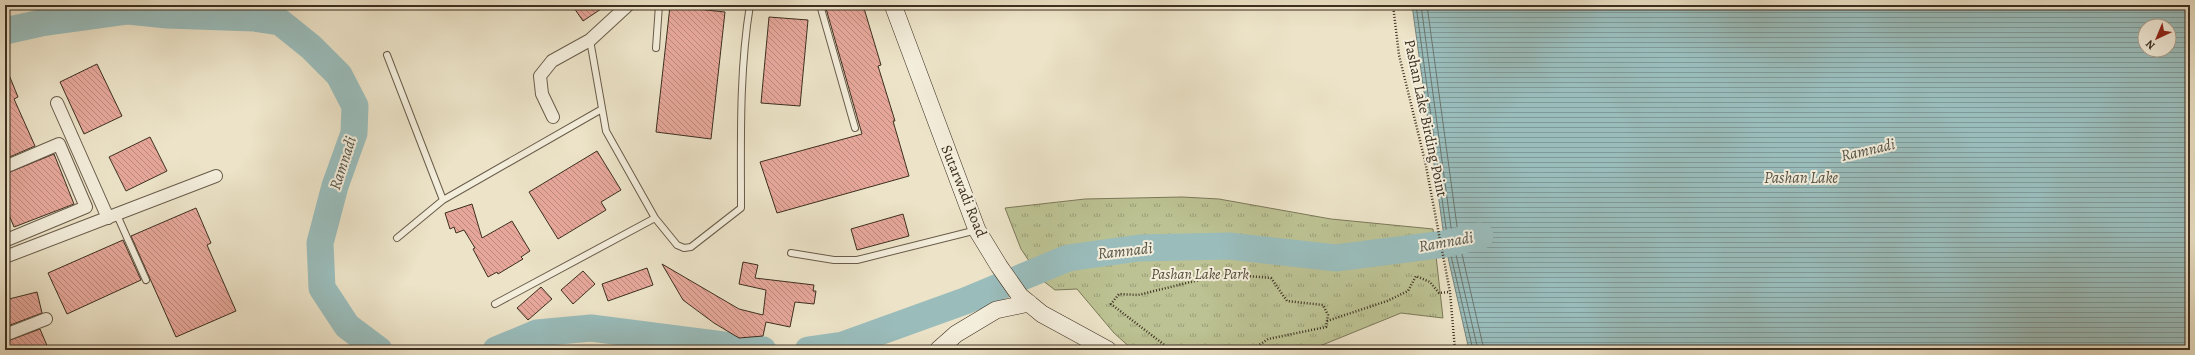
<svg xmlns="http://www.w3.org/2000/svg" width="2195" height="355" font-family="Alegreya,serif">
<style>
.park{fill:url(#park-tufts);stroke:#7c785a}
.water{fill:url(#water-rules);stroke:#75847e;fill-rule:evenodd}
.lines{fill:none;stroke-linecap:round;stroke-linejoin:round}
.shore{stroke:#6c766e;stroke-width:1}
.river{stroke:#9abdbc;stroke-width:27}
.building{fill:url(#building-back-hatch);stroke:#3d2f20}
.lane-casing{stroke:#695c4a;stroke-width:8}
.street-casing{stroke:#695c4a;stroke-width:14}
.secondary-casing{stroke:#3d2f20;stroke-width:18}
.path{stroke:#3d2f20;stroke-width:2.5;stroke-dasharray:1 2;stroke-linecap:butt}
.lane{stroke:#f3eddb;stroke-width:6}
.street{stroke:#f3eddb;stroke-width:12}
.secondary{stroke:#f3eddb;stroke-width:17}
.labels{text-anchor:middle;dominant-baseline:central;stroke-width:4;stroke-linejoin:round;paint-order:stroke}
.street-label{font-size:15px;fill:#3d2f20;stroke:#f3eddb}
.park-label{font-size:15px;font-style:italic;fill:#564c37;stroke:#f3eddb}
.water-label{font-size:16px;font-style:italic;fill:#545247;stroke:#f3eddb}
</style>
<defs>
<pattern id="park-tufts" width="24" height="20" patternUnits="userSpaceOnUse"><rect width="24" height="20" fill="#bcc293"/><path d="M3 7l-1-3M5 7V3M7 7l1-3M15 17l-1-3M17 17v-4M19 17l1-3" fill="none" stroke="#9a9e78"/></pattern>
<pattern id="water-rules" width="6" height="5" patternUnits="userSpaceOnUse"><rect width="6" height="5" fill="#9abdbc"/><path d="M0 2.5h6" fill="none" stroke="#7f9a98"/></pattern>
<pattern id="building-back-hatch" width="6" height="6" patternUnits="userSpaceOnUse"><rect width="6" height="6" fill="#e6a79a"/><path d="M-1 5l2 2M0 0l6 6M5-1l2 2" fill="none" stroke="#bc887d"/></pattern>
</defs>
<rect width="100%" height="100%" fill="#ece3c8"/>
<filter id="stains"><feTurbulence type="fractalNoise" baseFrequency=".005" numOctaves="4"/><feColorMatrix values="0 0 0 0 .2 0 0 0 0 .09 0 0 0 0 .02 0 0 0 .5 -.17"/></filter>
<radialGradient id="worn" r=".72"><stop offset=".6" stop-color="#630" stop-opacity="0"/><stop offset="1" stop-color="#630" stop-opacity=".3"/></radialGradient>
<path class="park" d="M1182,197L1219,199L1331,219L1433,229L1443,318L1401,313L1310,350H1133L1114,333L1077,289L1055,290L1042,280L1021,249L1005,208L1085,199Z"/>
<path class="water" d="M1412,5H2190V350H1469L1445,244ZM2145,26H2169V50H2145Z"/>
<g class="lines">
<path class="shore" d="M1416,5L1448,243L1473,350
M1421,5L1453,242L1478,350
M1427,5L1459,241L1484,350"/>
<path class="river" d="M167,15L254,18L280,22L311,47L339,75L355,106L354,133L335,186L320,243L322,288L347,326L379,350
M5,31L41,23L128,11L167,15L184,10
M496,350L537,333L591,328L763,350
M808,350L843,345L965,301L1068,258L1139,248L1229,246L1336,258L1445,244L1480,236"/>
</g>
<path class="building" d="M572,5H607L583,21Z
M825,5H863L881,65L878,66L895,121H893L909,176L777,213L760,162L862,134Z
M670,6L725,12L711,139L656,132Z
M769,17L808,20L800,106L761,103Z
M97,64L122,116L84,134L60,82Z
M5,65L18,97L14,99L35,146L5,159Z
M150,137L167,171L126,191L109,157Z
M597,151L621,190L601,202L606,210L558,239L529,192Z
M54,154L74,204L14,227L5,205V174Z
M472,204L482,238L512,221L530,251L521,257L523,259L498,274L497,272L488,277L473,249L475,248L464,230L456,233L454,227L450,229L445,213Z
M196,208L211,243L207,245L236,311L176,337L131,236Z
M903,214L909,236L857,250L851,229Z
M123,240L141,280L67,314L48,273Z
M743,262L758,265L755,278L814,285L813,291H816L814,304L795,302L790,327L766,322L763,336L739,338L714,323L683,300L662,264L739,309L763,315L766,290L739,284Z
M647,268L653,285L608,301L602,284Z
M583,271L595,284L573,304L561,290Z
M541,287L552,299L528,320L517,308Z
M37,292L42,313L5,327V300Z
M40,329L48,348L41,350H5V342Z"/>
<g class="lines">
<defs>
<path id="lane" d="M820,5L855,128
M590,40L606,131L655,218L677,245L684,248L691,247L741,208C741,140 739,72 750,5
M656,48L659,5
M387,55L443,200
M117,215L146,280
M397,238L443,200L602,109
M791,253L834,260H857L977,230
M495,304L655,218"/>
<path id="street" d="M57,103L108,218
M553,117L542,94L540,76L552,61L590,40L628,5
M5,167L59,144L86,207L9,239
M5,257L216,176
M5,335L46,319"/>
<path id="secondary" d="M893,5L977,230L999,266L1020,296L1042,314L1108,350
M938,350L956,334L996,310L1029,303"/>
</defs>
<use href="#lane" class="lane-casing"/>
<use href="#street" class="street-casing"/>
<use href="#secondary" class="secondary-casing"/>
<path class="path" d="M1393,5L1399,55L1425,161L1450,292L1455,350
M1327,321L1387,301L1408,291L1416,276L1430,282L1439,293L1449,292
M1171,350L1111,304L1119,294L1138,295L1223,274L1271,278L1287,301L1323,305L1328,315L1326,327L1268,339L1252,350"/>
<use href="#lane" class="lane"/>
<use href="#street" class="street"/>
<use href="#secondary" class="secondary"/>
</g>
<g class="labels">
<g class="street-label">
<text transform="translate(1426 118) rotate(78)">Pashan Lake Birding Point</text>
<text transform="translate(964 191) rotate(68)">Sutarwadi Road</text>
</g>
<g class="park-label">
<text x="1200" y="274">Pashan Lake Park</text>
</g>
<g class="water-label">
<text transform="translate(1868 150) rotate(-13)">Ramnadi</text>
<text transform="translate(343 163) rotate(-72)">Ramnadi</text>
<text x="1801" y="178">Pashan Lake</text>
<text transform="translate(1446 242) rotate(-10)">Ramnadi</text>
<text transform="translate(1125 251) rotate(-6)">Ramnadi</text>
</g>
</g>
<rect width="2195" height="355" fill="none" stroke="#ece3c8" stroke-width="20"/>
<rect x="6" y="6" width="2183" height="343" fill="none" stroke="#3d2f20" stroke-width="2"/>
<rect x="10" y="10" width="2175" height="335" fill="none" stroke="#3d2f20"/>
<g transform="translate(2157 38) rotate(224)"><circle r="19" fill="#f3eddb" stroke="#aaa190"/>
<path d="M0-3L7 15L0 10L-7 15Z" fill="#8f2418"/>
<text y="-6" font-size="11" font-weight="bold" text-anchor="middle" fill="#3d2f20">N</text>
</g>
<rect width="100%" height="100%" filter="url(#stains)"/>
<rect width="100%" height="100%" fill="url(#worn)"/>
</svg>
